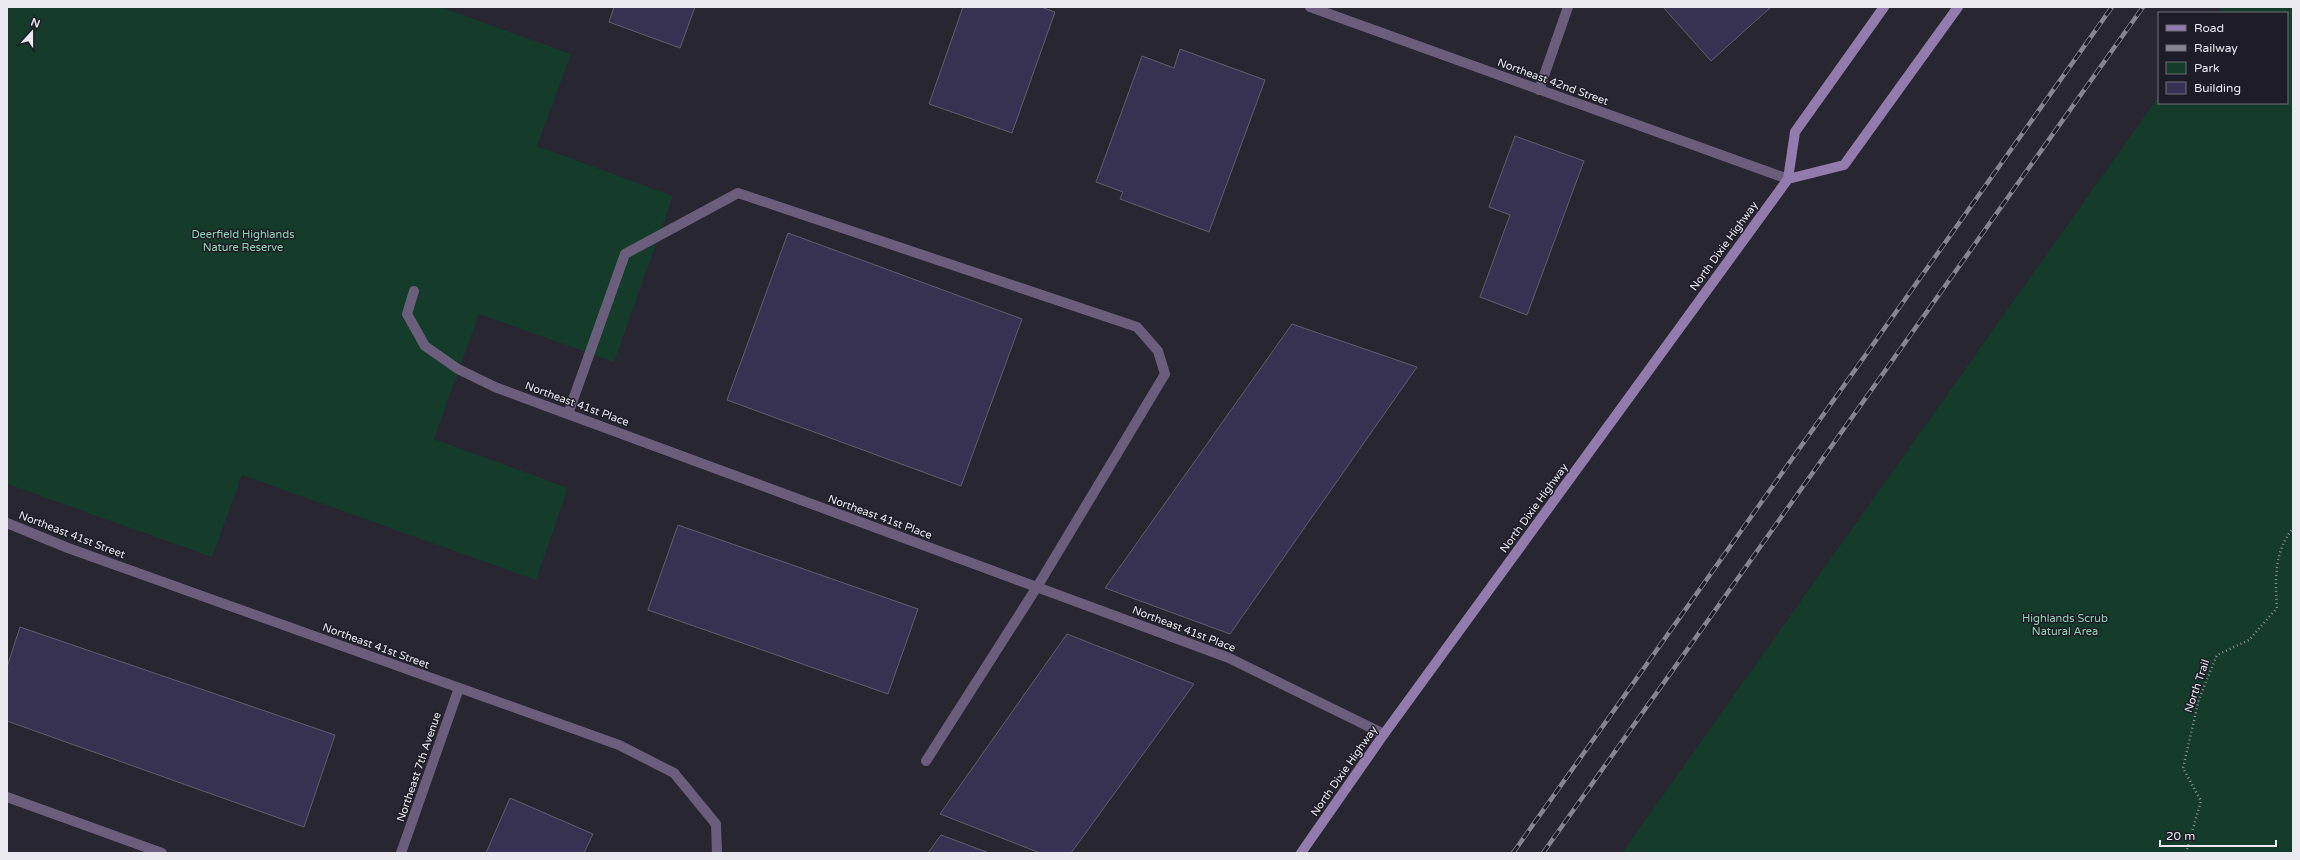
<svg xmlns="http://www.w3.org/2000/svg" width="2300" height="860" font-family="'Varela Round',sans-serif">
<style>
.green{fill:#153b2a}
.building{fill:#373251;stroke:#5f5d6a}
.lines{fill:none;stroke-linecap:round;stroke-linejoin:round}
.path{stroke:#8c8a93;stroke-width:2.5;stroke-dasharray:1 3;stroke-linecap:butt}
.lane{stroke:#6b5e7d;stroke-width:10}
.street{stroke:#6b5e7d;stroke-width:10}
.secondary{stroke:#927bad;stroke-width:10}
.rail-casing{stroke:#87868f;stroke-width:4.5}
.rail{stroke:#1e1d27;stroke-width:3;stroke-dasharray:9;stroke-linecap:butt}
.labels{text-anchor:middle;dominant-baseline:central;stroke-width:3;stroke-linejoin:round;paint-order:stroke}
.street-label{font-size:11px;fill:#eae9f0;stroke:#1e1d27}
.park-label{font-size:11px;fill:#91d4b2;stroke:#1e1d27}
</style>
<rect width="100%" height="100%" fill="#282631"/>
<path class="green" d="M7,7H440L571,54L537,146L673,196L614,362L479,314L434,439L568,488L536,580L242,475L212,557L7,484Z
M2222,7H2293V853H1622L2159,96V103H2287V13H2218Z"/>
<path class="building" d="M614,7H695L680,48L609,22Z
M963,7H1041L1055,12L1012,133L929,104Z
M1663,7H1771L1711,61Z
M1180,49L1265,80L1209,232L1120,199L1123,192L1096,182L1142,56L1174,68Z
M1515,136L1584,161L1527,315L1480,297L1510,215L1489,207Z
M788,233L1022,319L961,486L727,400Z
M1292,324L1417,367L1230,634L1105,588Z
M678,525L918,609L888,694L648,610Z
M20,627L335,735L304,827L7,721V667Z
M1067,634L1194,684L1071,853H1040L940,814Z
M510,798L593,834L584,853H486Z
M941,835L989,853H928Z"/>
<g class="lines">
<path class="path" d="M2186,853L2201,801L2183,768L2199,699L2217,655L2249,640L2277,608C2275,579 2274,552 2293,528"/>
<path class="lane" d="M1539,90L1568,7
M414,291L407,314L425,346L458,369L495,387L546,406
M568,414L625,254L738,193L1137,327L1158,351L1165,374L1037,587L926,761
M7,797L162,853"/>
<path class="street" d="M1310,7L1788,179
M546,406L1229,658L1384,734
M7,523L68,548L619,745L674,773L716,824L717,853
M401,853L459,688"/>
<path class="secondary" d="M1788,179L1844,165L1958,7
M1301,853L1384,734L1788,179L1795,132L1884,7"/>
<defs>
<path id="rail" d="M1513,853L2112,7
M1543,853L2143,7"/>
</defs>
<use href="#rail" class="rail-casing"/>
<use href="#rail" class="rail"/>
</g>
<g class="labels">
<g class="street-label">
<text transform="translate(1553 82) rotate(20)">Northeast 42nd Street</text>
<text transform="translate(1724 246) rotate(-54)">North Dixie Highway</text>
<text transform="translate(577 404) rotate(20)">Northeast 41st Place</text>
<text transform="translate(1534 508) rotate(-54)">North Dixie Highway</text>
<text transform="translate(880 517) rotate(20)">Northeast 41st Place</text>
<text transform="translate(72 535) rotate(21)">Northeast 41st Street</text>
<text transform="translate(1184 629) rotate(21)">Northeast 41st Place</text>
<text transform="translate(376 646) rotate(20)">Northeast 41st Street</text>
<text transform="translate(2197 686) rotate(-71)">North Trail</text>
<text transform="translate(419 767) rotate(-71)">Northeast 7th Avenue</text>
<text transform="translate(1344 771) rotate(-55)">North Dixie Highway</text>
</g>
<g class="park-label">
<text x="243" y="234">Deerfield Highlands<tspan x="243" dy="13">Nature Reserve</tspan></text>
<text x="2065" y="618">Highlands Scrub<tspan x="2065" dy="13">Natural Area</tspan></text>
</g>
</g>
<rect width="2300" height="860" fill="none" stroke="#eae9f0" stroke-width="16"/>
<rect x="2158" y="12" width="130" height="92" fill="#1e1d27" stroke="#706f77"/>
<rect x="2166" y="25" width="20" height="6" fill="#927bad" stroke="#706f77"/>
<text x="2194" y="32" font-size="12" fill="#eae9f0">Road</text>
<rect x="2166" y="45" width="20" height="6" fill="#87868f" stroke="#706f77"/>
<text x="2194" y="52" font-size="12" fill="#eae9f0">Railway</text>
<rect x="2166" y="62" width="20" height="12" fill="#153b2a" stroke="#706f77"/>
<text x="2194" y="72" font-size="12" fill="#eae9f0">Park</text>
<rect x="2166" y="82" width="20" height="12" fill="#373251" stroke="#706f77"/>
<text x="2194" y="92" font-size="12" fill="#eae9f0">Building</text>
<g transform="translate(32 32) rotate(21)" stroke="#1e1d27" stroke-width="3" paint-order="stroke">
<path d="M0-3L7 15L0 10L-7 15Z" fill="#eae9f0"/>
<text y="-6" font-size="11" font-weight="bold" text-anchor="middle" fill="#eae9f0">N</text>
</g>
<path d="M2160 840v6h116v-6" fill="none" stroke="#eae9f0" stroke-width="2"/>
<text x="2166" y="840" font-size="12" fill="#eae9f0" stroke="#1e1d27" stroke-width="3" paint-order="stroke">20 m</text>
</svg>
